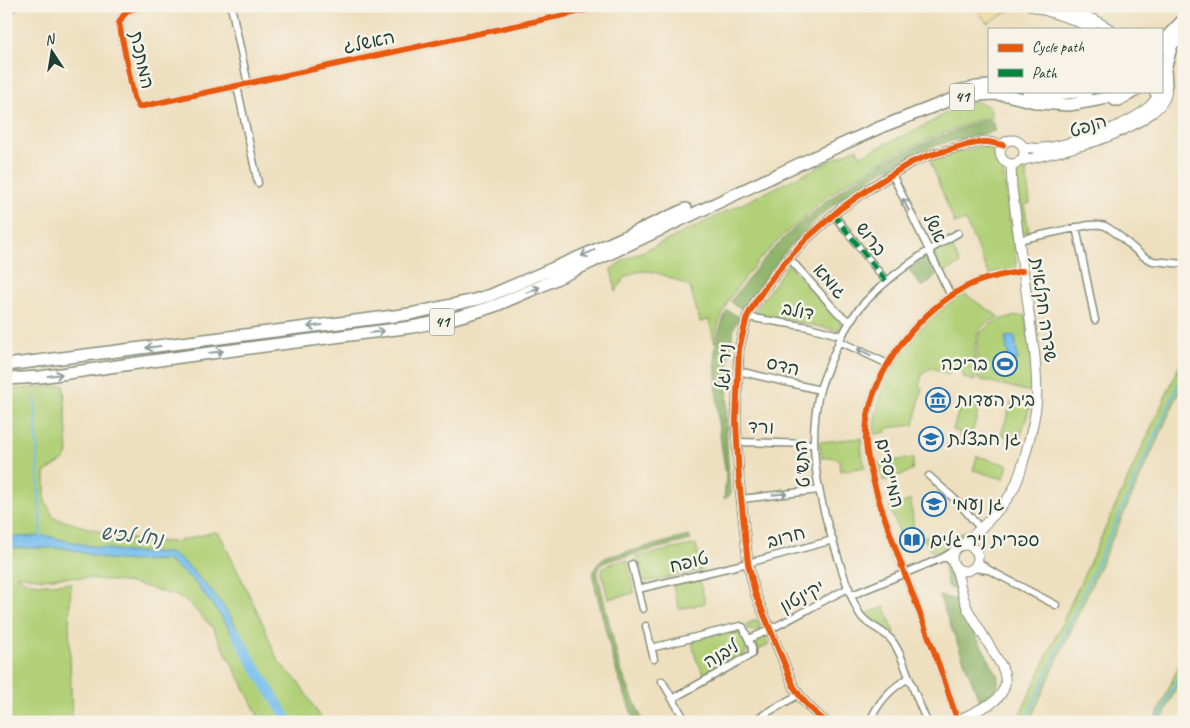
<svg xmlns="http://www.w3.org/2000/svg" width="1190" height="728" font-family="Caveat,'Playpen Sans Hebrew',sans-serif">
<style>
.green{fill:#b1d077;stroke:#688656}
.forest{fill:#8cb268;stroke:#56784e}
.sand{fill:#eeda9e;stroke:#868c69}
.water{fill:#76beee;stroke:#4a7e91}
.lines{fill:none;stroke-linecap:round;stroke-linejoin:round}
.stream{stroke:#76beee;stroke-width:2}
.river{stroke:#76beee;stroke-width:10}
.street-casing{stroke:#868e7a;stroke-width:9}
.secondary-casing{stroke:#868e7a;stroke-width:11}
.highway-casing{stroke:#868e7a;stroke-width:14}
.street{stroke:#fff;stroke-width:6}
.secondary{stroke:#fff;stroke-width:9}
.highway{stroke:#fff;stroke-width:11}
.quiet{stroke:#00873e;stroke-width:5;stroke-dasharray:10 5;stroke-linecap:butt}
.cycleway-casing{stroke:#f7f3e8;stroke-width:9}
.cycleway{stroke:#e8590c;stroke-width:6}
.oneway{stroke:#8f9e9a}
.labels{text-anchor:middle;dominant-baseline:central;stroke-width:5;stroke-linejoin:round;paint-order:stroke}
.shield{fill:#f7f3e8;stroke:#60746a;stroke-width:1}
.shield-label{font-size:16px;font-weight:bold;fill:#1f3d34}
.street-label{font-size:18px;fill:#1f3d34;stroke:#f7f3e8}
.poi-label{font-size:18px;fill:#1f3d34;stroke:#f7f3e8;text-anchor:start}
.water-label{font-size:19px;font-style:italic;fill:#355d62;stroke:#f7f3e8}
</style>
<rect width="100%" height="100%" fill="#f7f3e8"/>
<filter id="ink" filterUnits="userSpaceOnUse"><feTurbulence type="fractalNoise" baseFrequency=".02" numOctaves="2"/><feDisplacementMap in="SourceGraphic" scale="10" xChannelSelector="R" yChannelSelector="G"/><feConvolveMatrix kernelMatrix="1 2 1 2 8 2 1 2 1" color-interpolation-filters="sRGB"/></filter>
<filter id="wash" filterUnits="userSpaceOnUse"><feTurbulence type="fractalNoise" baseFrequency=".0096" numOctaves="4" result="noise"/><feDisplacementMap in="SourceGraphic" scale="20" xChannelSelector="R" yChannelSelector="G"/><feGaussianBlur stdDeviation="1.12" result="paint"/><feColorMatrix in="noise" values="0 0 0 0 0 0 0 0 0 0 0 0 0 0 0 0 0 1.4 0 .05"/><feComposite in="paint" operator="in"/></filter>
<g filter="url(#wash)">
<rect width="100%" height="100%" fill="#eedfbf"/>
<path class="green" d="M975,101L989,106L993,118L980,119L934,137L885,159L848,182L819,203L799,223L783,235L759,260L743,280L729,299L718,325L715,343L709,320L700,322L690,287C671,278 644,262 625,278C621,281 618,288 616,292L611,269L626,259L670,239L857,148L860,156L926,125L962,104Z
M999,143L1016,262V269L989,274L965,220L955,224L930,161L936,157Z
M1026,169L1030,203L1024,205L1029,232H1020L1013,170Z
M950,242L960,264L943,273L934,253L935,250Z
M788,264L838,319L841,326L839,330H836L756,314L754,313Z
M963,293L999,317C995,319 989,321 985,324C971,335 975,364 975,381L964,378L960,365L948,368L949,375L932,368L923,372L919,386L922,388L914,425L887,428V432L874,434C873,397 900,348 927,322C938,311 950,302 963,293Z
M1025,315C1028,332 1037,379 1031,392L978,379C978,369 975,343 980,335C983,328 994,321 1002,319C1009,317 1018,316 1025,315Z
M1184,356V381L1029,722H1020L1019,717Z
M64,385L68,453L64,460L45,472V501L54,518L106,533L139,541L175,542L214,532L219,533L260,617L278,661L298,681L323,722H261L243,685L212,627L193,607L184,600L174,595L131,583L86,578L62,577L43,579L16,575C26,588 55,583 71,583L69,624L72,722H11L6,682V390Z
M961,401L980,406L970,440L959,436L960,432L953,430Z
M1012,401L1030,407L1019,441L1001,435Z
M861,438L862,454L865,467L840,471L839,460L833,457L822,458L819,442Z
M977,456L1008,465L1003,479L973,470Z
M913,458V464L912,471L883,481L879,463Z
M911,500L914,532L901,537L890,508Z
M970,529L966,538L953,545L938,552L931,551L923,537L933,534L945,539H948Z
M696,544L702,570L654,581H644L641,578L636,557Z
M627,560L634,593L608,599L602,573L603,568L610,564Z
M700,580L705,603L679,609L673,586Z
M885,607L895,635L870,617L867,613Z
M757,620L761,630L756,631L749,630L746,624Z
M734,630C743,633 750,647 744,655L705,676L696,659L692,641Z
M765,636L769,645L757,650L756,641L758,638Z
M1184,654V669L1161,722H1154Z"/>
<path class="forest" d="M991,120L993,123L995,131C968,138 939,142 914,154C870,175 827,206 794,242C775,263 759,286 742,308L735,306L731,301L763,260L783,239L819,207L848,185L885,161L935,139L980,121Z
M923,258L928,260L936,276L922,287L908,269Z
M727,310L739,317L734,327L729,355L726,430L730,495L724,499L726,476L718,422L715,350L720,328Z
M689,536L691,540L608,561L601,565L597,572L620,668L643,722H635L619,679L612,656L593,578C593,568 598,562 607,557Z
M948,562L954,574L957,587L955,589L949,588L947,586L944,563Z
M939,596L958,600L961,603L965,616L997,674C1001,692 994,693 980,702Z"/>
<path class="sand" d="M975,6H1019L987,23Z"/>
<path class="water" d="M1015,336L1018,360L1009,361L1005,337Z
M47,536L86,545L127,552L170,553L185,563L211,590L227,611L245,642L239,644L220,615L193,580L167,560L133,561L106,559L64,548H6V537Z"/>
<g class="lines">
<path class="stream" d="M35,398L41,538
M1025,722L1184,373
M1157,722L1184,664"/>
<path class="river" d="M236,633L249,657L289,722"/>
</g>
</g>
<g filter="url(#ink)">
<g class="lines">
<defs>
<path id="street" d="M146,6C132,9 126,8 119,23L134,98L139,107L606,6
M231,6L248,84
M568,6L569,14
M237,86L258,183
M892,174L951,296
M833,214L886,281
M1076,227L1095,320
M1018,240L1089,225C1094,225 1100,224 1105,226C1118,232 1133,250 1146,258L1153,261L1184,264
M789,258L838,313L850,322
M747,317L809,327L842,336
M839,341L888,364
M738,371L820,390
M737,442L814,444
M929,476L958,502L980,528
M741,499L819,490
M942,558H947L952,562
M978,559L980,563L989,570L1056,605
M632,564L643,609
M973,568L988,570
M638,589L748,563L833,540
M852,595L942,558L954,551
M646,626L654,659
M749,639C783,625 815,604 849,588
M651,648L740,626L743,627L752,647V654L672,699
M662,681L685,720
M751,722L798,695
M870,722C877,703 892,687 909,678
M927,722C921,708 915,694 910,680C905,667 901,653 893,642C884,629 867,627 859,613C847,591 841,565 833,542C817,493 807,441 820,389C824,376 830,363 835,351C843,332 853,314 867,300C894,272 924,252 958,233
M958,722C952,705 947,688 941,671C932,645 922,619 912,593C901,565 891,536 881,507C875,487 868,466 866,444C862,384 913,315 964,288C982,278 1003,275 1022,271"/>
<path id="secondary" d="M1032,6L1071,19L1093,29
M1055,6L1095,20L1110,29
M6,11L12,6
M1000 152a12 12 0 1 1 24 0a12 12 0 1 1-24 0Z
M1024,147C1030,148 1037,149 1043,148C1069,146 1154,120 1159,91
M1021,161C1066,149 1113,142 1152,113C1162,105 1172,93 1163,81
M962,545C977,533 999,511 1010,495C1018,483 1021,470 1025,456C1029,440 1034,424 1036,407C1038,390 1036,374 1035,357L1012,188L1011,165
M952 558a13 13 0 1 1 26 0a13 13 0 1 1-26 0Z
M6,721V722
M826,722C813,712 802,701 794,687L755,593L748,563L739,479L736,421L739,349L747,317L756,301L766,286L780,268L805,240L840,209L870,188L910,163L927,156L966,145L983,142H988L1003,145
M955,722L992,703C1006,692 1009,681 1001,665L968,610L963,596L956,568"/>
<path id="highway" d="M1161,43L1184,19
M1167,50L1184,32
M1166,85L1165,69L1172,44
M957,91L977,87L989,86
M1028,91L1057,94L1087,91
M1155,91L1158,96
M1115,100H1119L1135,91
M6,365L410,314L474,300L491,295L591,252L686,209
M6,379L40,377L187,356L412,327L443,321L479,311L497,305L541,286L812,158L881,127L950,100L966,96L993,94L1007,95L1039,103L1069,105L1102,99L1121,91"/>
</defs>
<use href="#street" class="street-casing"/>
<use href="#secondary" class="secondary-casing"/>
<use href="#highway" class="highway-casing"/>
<use href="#street" class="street"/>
<use href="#secondary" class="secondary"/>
<use href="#highway" class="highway"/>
<path class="quiet" d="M833,214L886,281"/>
<defs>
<path id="cycleway" d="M146,6C132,9 126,8 119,23L134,98L139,107L606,6
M826,722C813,712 802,701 794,687L755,593L748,563L739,479L736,421L739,349L747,317L756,301L766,286L780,268L805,240L840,209L870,188L910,163L927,156L966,145L983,142H988L1003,145
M958,722C952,705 947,688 941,671C932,645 922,619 912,593C901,565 891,536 881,507C875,487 868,466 866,444C862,384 913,315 964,288C982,278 1003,275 1022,271"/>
</defs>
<use href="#cycleway" class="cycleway-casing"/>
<use href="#cycleway" class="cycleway"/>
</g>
<defs><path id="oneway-shaft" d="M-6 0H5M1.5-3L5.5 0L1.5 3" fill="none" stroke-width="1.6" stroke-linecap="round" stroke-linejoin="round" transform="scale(1.25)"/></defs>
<g class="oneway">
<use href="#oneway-shaft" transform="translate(906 205) rotate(-116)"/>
<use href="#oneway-shaft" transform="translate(588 253) rotate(156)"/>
<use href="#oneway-shaft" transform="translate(533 290) rotate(-23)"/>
<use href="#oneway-shaft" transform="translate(315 326) rotate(173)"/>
<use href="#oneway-shaft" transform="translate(377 332) rotate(-7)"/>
<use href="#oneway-shaft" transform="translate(153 347) rotate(173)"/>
<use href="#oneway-shaft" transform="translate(216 352) rotate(-7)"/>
<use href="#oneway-shaft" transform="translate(864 352) rotate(-155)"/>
<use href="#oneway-shaft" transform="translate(55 375) rotate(-8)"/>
<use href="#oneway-shaft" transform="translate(780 494) rotate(-6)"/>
</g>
</g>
<defs>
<symbol id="stadium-ring" viewBox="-11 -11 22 22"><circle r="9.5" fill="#f7f3e8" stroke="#1f6fb2" stroke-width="1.5"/><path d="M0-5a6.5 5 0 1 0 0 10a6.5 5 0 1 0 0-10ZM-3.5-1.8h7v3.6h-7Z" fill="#1f6fb2"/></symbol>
<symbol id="museum-ring" viewBox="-11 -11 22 22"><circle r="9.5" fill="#f7f3e8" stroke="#1f6fb2" stroke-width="1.5"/><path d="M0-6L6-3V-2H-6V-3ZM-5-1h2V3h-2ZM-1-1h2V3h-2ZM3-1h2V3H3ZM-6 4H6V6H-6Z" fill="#1f6fb2"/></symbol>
<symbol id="school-ring" viewBox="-11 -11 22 22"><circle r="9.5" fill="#f7f3e8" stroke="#1f6fb2" stroke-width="1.5"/><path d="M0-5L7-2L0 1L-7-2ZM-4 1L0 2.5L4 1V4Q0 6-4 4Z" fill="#1f6fb2"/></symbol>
<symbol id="library-ring" viewBox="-11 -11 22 22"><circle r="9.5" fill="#f7f3e8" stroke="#1f6fb2" stroke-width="1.5"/><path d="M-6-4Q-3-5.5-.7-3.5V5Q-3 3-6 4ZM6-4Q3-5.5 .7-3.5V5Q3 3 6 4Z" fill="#1f6fb2"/></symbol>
</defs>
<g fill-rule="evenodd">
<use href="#stadium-ring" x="991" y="350" width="28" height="28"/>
<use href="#museum-ring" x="924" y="386" width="28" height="28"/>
<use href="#school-ring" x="917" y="425" width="28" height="28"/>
<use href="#school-ring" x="920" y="490" width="28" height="28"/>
<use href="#library-ring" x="898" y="526" width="28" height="28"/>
</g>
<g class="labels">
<g class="shield">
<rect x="949.5" y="83.5" width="25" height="27" rx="4"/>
<rect x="429.5" y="308.5" width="25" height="27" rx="4"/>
</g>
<g class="shield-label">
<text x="962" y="97">41</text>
<text x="442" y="322">41</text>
</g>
<g class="street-label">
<text transform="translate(369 42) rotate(-12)">האשלג</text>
<text transform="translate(142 60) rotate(78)">המתכת</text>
<text transform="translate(1088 126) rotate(-18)">הנפט</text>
<text transform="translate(935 228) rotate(64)">אשל</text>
<text transform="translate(871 239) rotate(52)">ברוש</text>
<text transform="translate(830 281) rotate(48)">גומא</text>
<text transform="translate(1044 310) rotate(82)">שדרה חקלאית</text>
<text transform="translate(798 311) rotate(11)">דולב</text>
<text transform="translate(783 366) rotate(13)">הדס</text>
<text transform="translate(724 367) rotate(-86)">ניר וגל</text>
<text transform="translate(761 427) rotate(2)">ורד</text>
<text transform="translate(802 464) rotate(-95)">התש"ט</text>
<text transform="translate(890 473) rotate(77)">המייסדים</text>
<text transform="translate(786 537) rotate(-15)">חרוב</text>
<text transform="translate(689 562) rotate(-14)">טופח</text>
<text transform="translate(802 596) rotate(-29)">יקינטון</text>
<text transform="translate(721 654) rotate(-30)">ליבנה</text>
</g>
<g class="poi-label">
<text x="988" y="364" text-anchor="end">בריכה</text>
<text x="956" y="400">בית העדות</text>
<text x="948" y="439">גן חבצלת</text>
<text x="952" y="504">גן נעמי</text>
<text x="930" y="540">ספרית ניר גלים</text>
</g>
<g class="water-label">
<text transform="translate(132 536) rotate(6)">נחל לכיש</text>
</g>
</g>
<rect width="1190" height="728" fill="none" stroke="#f7f3e8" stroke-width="25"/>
<rect x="988" y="28" width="175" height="65" fill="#f7f3e8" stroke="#a1aaa0"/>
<rect x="998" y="44" width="25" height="8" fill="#e8590c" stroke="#a1aaa0"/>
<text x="1032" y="52" font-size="15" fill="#1f3d34">Cycle path</text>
<rect x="998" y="69" width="25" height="8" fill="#00873e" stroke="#a1aaa0"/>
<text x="1032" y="78" font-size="15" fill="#1f3d34">Path</text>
<g transform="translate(52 52) rotate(348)" stroke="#f7f3e8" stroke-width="4" paint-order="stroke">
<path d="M0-4L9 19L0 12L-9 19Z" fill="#1f3d34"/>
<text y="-8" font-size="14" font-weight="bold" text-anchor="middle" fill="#1f3d34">N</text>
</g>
</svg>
